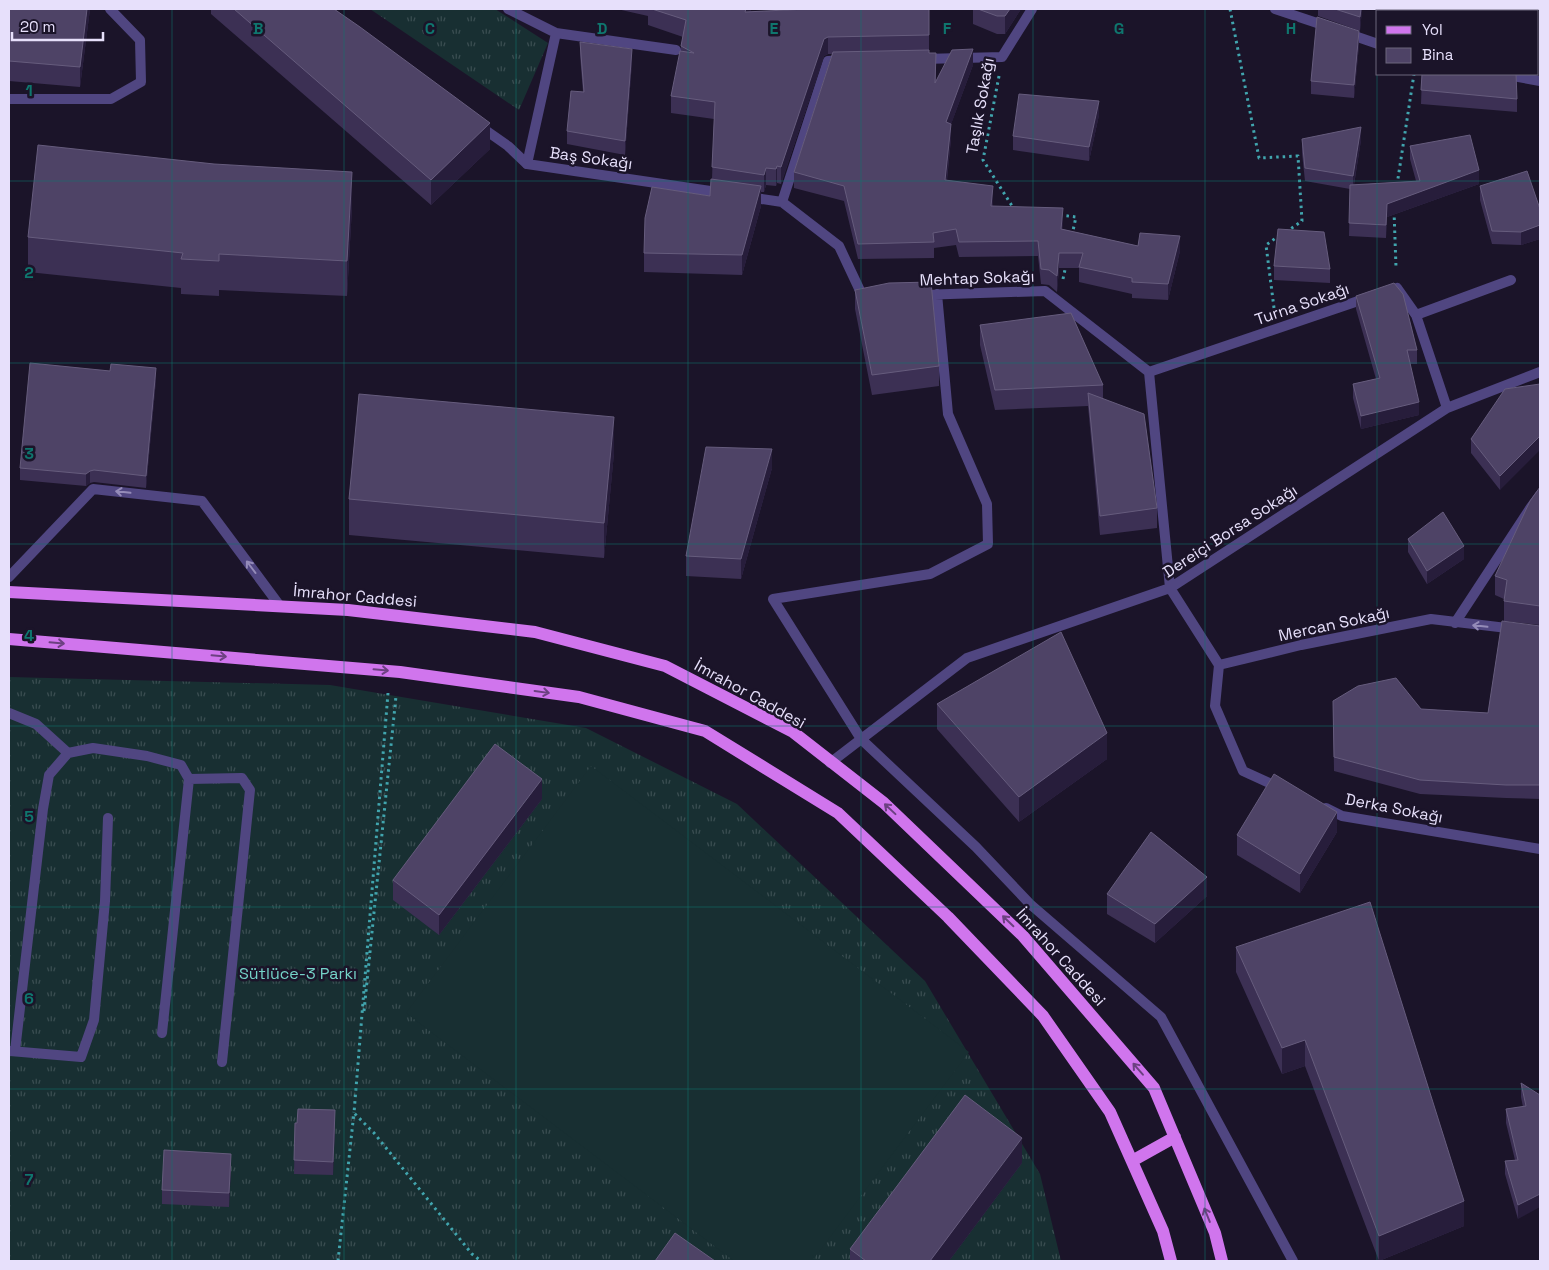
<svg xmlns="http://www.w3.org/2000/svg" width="1549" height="1270" font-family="'Space Grotesk',sans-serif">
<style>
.grass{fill:url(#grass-tufts)}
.pitch{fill:#182f32}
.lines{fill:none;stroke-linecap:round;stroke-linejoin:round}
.path{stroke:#41a5ae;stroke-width:3;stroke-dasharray:2.5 4;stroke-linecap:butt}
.service{stroke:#504681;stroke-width:10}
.minor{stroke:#504681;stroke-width:10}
.tertiary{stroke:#504681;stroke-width:10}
.primary{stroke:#d075ed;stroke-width:12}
.wall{fill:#3c3054}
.shaded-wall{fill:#271d3b}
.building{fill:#4e4366;stroke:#665c7d}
.oneway{stroke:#948bb8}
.oneway2{stroke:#6c4081}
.grid{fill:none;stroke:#0f766e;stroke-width:1;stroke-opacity:0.55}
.labels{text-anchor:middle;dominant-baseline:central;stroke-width:5;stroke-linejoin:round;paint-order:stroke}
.street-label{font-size:16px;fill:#e7e0fb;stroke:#1b1429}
.park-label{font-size:16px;fill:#74d3c8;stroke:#1b1429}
.grid-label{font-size:16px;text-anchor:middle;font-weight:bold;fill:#0f766e;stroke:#1b1429;stroke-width:5;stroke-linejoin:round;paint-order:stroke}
</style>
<defs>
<pattern id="grass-tufts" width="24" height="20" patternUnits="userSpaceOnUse" patternTransform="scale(1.25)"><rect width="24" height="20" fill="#182f32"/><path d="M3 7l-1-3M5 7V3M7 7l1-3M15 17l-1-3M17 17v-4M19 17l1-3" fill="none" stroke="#3a4d51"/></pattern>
</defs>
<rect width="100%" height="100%" fill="#1b1429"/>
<path class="grass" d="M370,9H495L548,43L519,110Z
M9,677L330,685L586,728L737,804L925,981L1040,1174L1061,1261H9Z"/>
<path class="pitch" d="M591,766L969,1052L812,1261H734L406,1013Z"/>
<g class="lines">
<path class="path" d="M1230,9L1259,158L1298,156L1302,221L1286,232
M999,76L983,160L1014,209
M1397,185L1414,74
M1394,211L1396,267
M1060,215L1076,217L1072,235
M1063,279L1066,265
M1274,308L1266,245L1280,235
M388,693L354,1113L374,1133L472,1254L481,1261
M364,1011L396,696
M338,1261L354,1112"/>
<path class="service" d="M481,127L508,146L527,164
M9,577L93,489L202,501L280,606
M9,713L36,724L68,753
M189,779L242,778L250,790L222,1062
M10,1051L81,1057L94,1020L105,901L108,818
M15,1051L43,809L49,775L68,753L93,748L147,756L181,765L189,779L162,1033"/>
<path class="minor" d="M508,9L556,33L676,50
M556,33L527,164L724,193
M923,59L1002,57L1032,9
M9,99H111L141,82L140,40L110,9
M748,197L782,202L839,246L863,297H866
M782,202L828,61L844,60
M1395,289L1397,288L1416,315L1447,408
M937,294L948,414L987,504L988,544L930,574L773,599L861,739L976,847L1030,904L1161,1017L1293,1261
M920,295L1045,291L1149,372L1170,588L1219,665L1215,706L1243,771L1280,788
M1416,315L1511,280
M1149,372L1367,298
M1455,623L1531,507L1540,495
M1219,665L1301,645L1431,619L1540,632
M830,763L967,658L1170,588L1447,408L1540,372
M1326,808L1342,816L1540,849"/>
<path class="tertiary" d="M1275,9L1329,27
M1346,33L1378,44
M1502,74L1540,81"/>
<path class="primary" d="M9,592L348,610L535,632L665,666L793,732L884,803L1023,936L1154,1088L1215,1233L1222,1261
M9,639L400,672L579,697L705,731L838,813L948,917L1043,1016L1110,1112L1163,1231L1171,1261
M1132,1161L1175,1137"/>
</g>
<path class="wall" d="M9,9H90L80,87L9,81Z
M211,9H334L490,149L431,205L211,14Z
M617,9H751L750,12L929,9V53L936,69V82L973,65L951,124V139L947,180L993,202V206L1063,223L1062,229L1138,246L1180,251L1168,300L1132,298V294L1079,282V268H1059L1057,292L1049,285L1041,284L1038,256L959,257L956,245L934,248V258L858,259L844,201L794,188V172L832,54H828L824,56L781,184L777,183L776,186L766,185L764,192H761V206L742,275L644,272V253L710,196L712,179L714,119L671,113V96L681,51V46L683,37L648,25V16Z
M973,9H1021L1005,34H997L973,24Z
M1318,9H1367V10L1362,9L1360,31L1318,16Z
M580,42L632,62L625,155L567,144V131L583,92L580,55Z
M1359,45L1354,98L1311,94V81Z
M1422,74L1517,99V112L1421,104Z
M1099,115L1089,161L1013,150V136Z
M1302,139L1361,140L1354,185L1416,181L1410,159V146L1479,184L1387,217L1386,238L1349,236L1350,189L1305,181L1302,153Z
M1480,186L1540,209V239L1521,245L1492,244L1480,200Z
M352,207L347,296L219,290V296L181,294V288L28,272V237Z
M1274,266L1330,269V283L1274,280Z
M855,290L939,366V386L872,395L855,309Z
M1356,296L1417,350V364H1410L1419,415L1361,429L1353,398V384L1376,379L1356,309Z
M980,325L1103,385V398L1157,508V528L1100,535L1088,406L995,410L980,345Z
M156,380L146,488L94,482L90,483L86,486L20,480V468Z
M1540,384L1500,490L1471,453V439Z
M614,453L604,558L349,535V499Z
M772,468L741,579L686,576V556Z
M1540,487V625L1504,621V599L1495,595V576Z
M1408,539L1464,559L1427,584L1408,552Z
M1540,626V799L1506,798L1420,794L1334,771L1333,701L1421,709L1488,713Z
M937,704L1107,759L1019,822L937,729Z
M542,799L439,935L393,900V880Z
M1337,832L1300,893L1237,855V835Z
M1107,894L1207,896L1155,943L1107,914Z
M1236,947L1464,1226L1379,1261L1305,1066L1282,1074L1236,972Z
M1521,1083L1540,1095L1518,1219L1505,1174V1161L1515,1160L1506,1123V1109L1523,1107L1521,1097Z
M295,1123L335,1124L333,1175L294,1174Z
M1022,1163L949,1261H850V1249Z
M231,1167L229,1207L162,1204V1190Z"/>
<path class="shaded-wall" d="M87,9H90L80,87V67Z
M746,9H751L745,29V12Z
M1010,9H1021L1005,34V16Z
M1361,9H1362L1360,31V17Z
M1359,31V45L1354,98V85Z
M828,37V54L824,56L781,184V167L824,39Z
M632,49V62L625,155V141Z
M973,49V65L946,138V122Z
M1099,101V115L1089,161V147Z
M490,123V149L431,205V180Z
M951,124V139L945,195V180Z
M1361,127V140L1353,189V176Z
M777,166V183L776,186V169Z
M766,168V185L764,192V175Z
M1479,170V184L1387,217L1386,238L1387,204Z
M352,172V207L347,296V261Z
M761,186V206L742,275V255Z
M993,186V202L991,222V206Z
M1063,208V223L1061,244V229Z
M1540,225V239L1521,245V232Z
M1180,236V251L1168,300V284Z
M1059,253V268L1057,292V276Z
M156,368V380L146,488V476Z
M1419,402V415L1361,429V416Z
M614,417V453L604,558V523Z
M1540,436V450L1500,490V476Z
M772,449V468L741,579V559Z
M90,471V483L86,486V474Z
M1464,546V559L1427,584V571Z
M1107,733V759L1019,822V797Z
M542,779V799L439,935V915Z
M1337,812V832L1300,893V874Z
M1207,877V896L1155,943V924Z
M1305,1040V1066L1282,1074V1048Z
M335,1110V1124L333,1175V1162Z
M1022,1138V1163L949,1261H930Z
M231,1154V1167L229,1207V1193Z
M1540,1194V1207L1518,1219V1205Z
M1464,1201V1226L1379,1261V1236Z"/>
<path class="building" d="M9,9H87L80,67L9,61Z
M234,9H334L360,27L490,123L431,180Z
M652,9H746L745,12L807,9H929V35L828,37L824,39L781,167L777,166L776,169L766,168L764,175L712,167L715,102L671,96L680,51L694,53L681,46L686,20Z
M978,9H1010L1005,16H997Z
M1335,9H1361L1360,17Z
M1317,17L1359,31L1354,85L1311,81Z
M580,42L632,49L625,141L567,131L571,91L584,92Z
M973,49L946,122L951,124L945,180L993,186L991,206L1063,208L1061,229L1138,246L1140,233L1180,236L1168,284L1132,282V278L1079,267L1083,253H1059L1057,276L1049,270L1041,269L1038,241L959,242L956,229L933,233L934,242L858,244L844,186L794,172L833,52L929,50V53H936L935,83L952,50Z
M1422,74H1516L1517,99L1421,90Z
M1019,94L1099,101L1089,147L1013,136Z
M1361,127L1353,176L1305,168L1302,139Z
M1470,135L1479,170L1387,204L1386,225L1349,223L1350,185L1420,181L1410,146Z
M38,145L214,164L352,172L347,261L219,254V261L181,259L183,253L28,237Z
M1527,171L1540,209V225L1521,232L1492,231L1480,186Z
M711,179L761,186L742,255L644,253L645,218L652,187L710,196Z
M1278,229L1324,232L1330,269L1274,266Z
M931,282L939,366L872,375L855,290L889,283Z
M1394,283L1403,294L1417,350H1407L1419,402L1361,416L1353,384L1380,378L1356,296Z
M1071,313L1103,385L995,390L980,325Z
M30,363L110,371L111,364L156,368L146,476L94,470L90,471L86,474L20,468Z
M1540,384V436L1500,476L1471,439L1505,389Z
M1088,393L1144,414L1157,508L1100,516Z
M359,394L614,417L604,523L349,499Z
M706,447L772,449L741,559L686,556Z
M1540,487V606L1504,601L1507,580L1495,576L1530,501Z
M1443,512L1464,546L1427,571L1408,539Z
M1502,621L1540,626V785H1506L1420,780L1334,757L1333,701L1358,686L1396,678L1421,709L1488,713Z
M1061,632L1107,733L1019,797L937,704Z
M495,744L542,779L439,915L393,880Z
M1274,774L1337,812L1300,874L1237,835Z
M1151,832L1207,877L1155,924L1107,894Z
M1370,902L1464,1201L1379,1236L1305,1040L1282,1048L1236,947Z
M1521,1083L1540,1095V1194L1518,1205L1505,1161L1518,1160L1506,1109L1526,1106Z
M965,1095L1022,1138L930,1261H866L850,1249Z
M298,1109L335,1110L333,1162L294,1160L295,1123H297Z
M164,1150L231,1154L229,1193L162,1190Z
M675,1233L715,1261H655Z"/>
<defs><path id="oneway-shaft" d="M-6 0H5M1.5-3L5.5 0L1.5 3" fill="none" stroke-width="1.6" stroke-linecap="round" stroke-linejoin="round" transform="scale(1.25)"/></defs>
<g class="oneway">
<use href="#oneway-shaft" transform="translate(123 492) rotate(-174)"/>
<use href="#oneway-shaft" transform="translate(251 567) rotate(-127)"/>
<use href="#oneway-shaft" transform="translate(1480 626) rotate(-174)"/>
</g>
<g class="oneway2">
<use href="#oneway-shaft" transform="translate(57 643) rotate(5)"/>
<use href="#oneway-shaft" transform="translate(219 656) rotate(5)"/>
<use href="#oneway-shaft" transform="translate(381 670) rotate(5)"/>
<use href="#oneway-shaft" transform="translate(542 692) rotate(8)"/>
<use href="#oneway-shaft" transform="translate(890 809) rotate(-137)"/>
<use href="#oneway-shaft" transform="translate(1008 921) rotate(-136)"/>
<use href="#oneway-shaft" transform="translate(1138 1069) rotate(-131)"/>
<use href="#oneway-shaft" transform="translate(1207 1215) rotate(-112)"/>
</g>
<path class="grid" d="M172,9V1261M344,9V1261M516,9V1261M688,9V1261M861,9V1261M1033,9V1261M1205,9V1261M1377,9V1261M9,181H1540M9,363H1540M9,544H1540M9,726H1540M9,907H1540M9,1089H1540"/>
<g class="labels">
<g class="street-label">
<text transform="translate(980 106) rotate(-80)">Taşlık Sokağı</text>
<text transform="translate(591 158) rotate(8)">Baş Sokağı</text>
<text transform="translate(977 278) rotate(-2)">Mehtap Sokağı</text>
<text transform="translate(1302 304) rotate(-19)">Turna Sokağı</text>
<text transform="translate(1230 531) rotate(-33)">Dereiçi Borsa Sokağı</text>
<text transform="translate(355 596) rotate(5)">İmrahor Caddesi</text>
<text transform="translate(1334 624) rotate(-12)">Mercan Sokağı</text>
<text transform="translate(750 694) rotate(29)">İmrahor Caddesi</text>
<text transform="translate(1394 808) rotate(11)">Derka Sokağı</text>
<text transform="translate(1061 957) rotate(48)">İmrahor Caddesi</text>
</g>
<g class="park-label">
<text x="298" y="973">Sütlüce-3 Parkı</text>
</g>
</g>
<g class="grid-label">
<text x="258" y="34">B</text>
<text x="430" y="34">C</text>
<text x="602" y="34">D</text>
<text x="774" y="34">E</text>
<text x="947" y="34">F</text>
<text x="1119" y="34">G</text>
<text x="1291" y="34">H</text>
<text x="29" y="96">1</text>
<text x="29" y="278">2</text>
<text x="29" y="459">3</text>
<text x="29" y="641">4</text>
<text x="29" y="822">5</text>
<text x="29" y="1004">6</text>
<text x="29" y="1185">7</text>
</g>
<rect width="1549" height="1270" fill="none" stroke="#e7e0fb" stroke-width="20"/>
<rect x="1376" y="10" width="162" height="65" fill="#1b1429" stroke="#6d667d"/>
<rect x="1386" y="26" width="25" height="8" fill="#d075ed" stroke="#6d667d"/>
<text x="1422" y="35" font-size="15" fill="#e7e0fb">Yol</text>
<rect x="1386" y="48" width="25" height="15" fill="#4e4366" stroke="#6d667d"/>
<text x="1422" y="60" font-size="15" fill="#e7e0fb">Bina</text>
<path d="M12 32v8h91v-8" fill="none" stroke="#e7e0fb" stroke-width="2.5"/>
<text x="20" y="32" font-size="15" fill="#e7e0fb" stroke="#1b1429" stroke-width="4" paint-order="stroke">20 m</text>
</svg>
